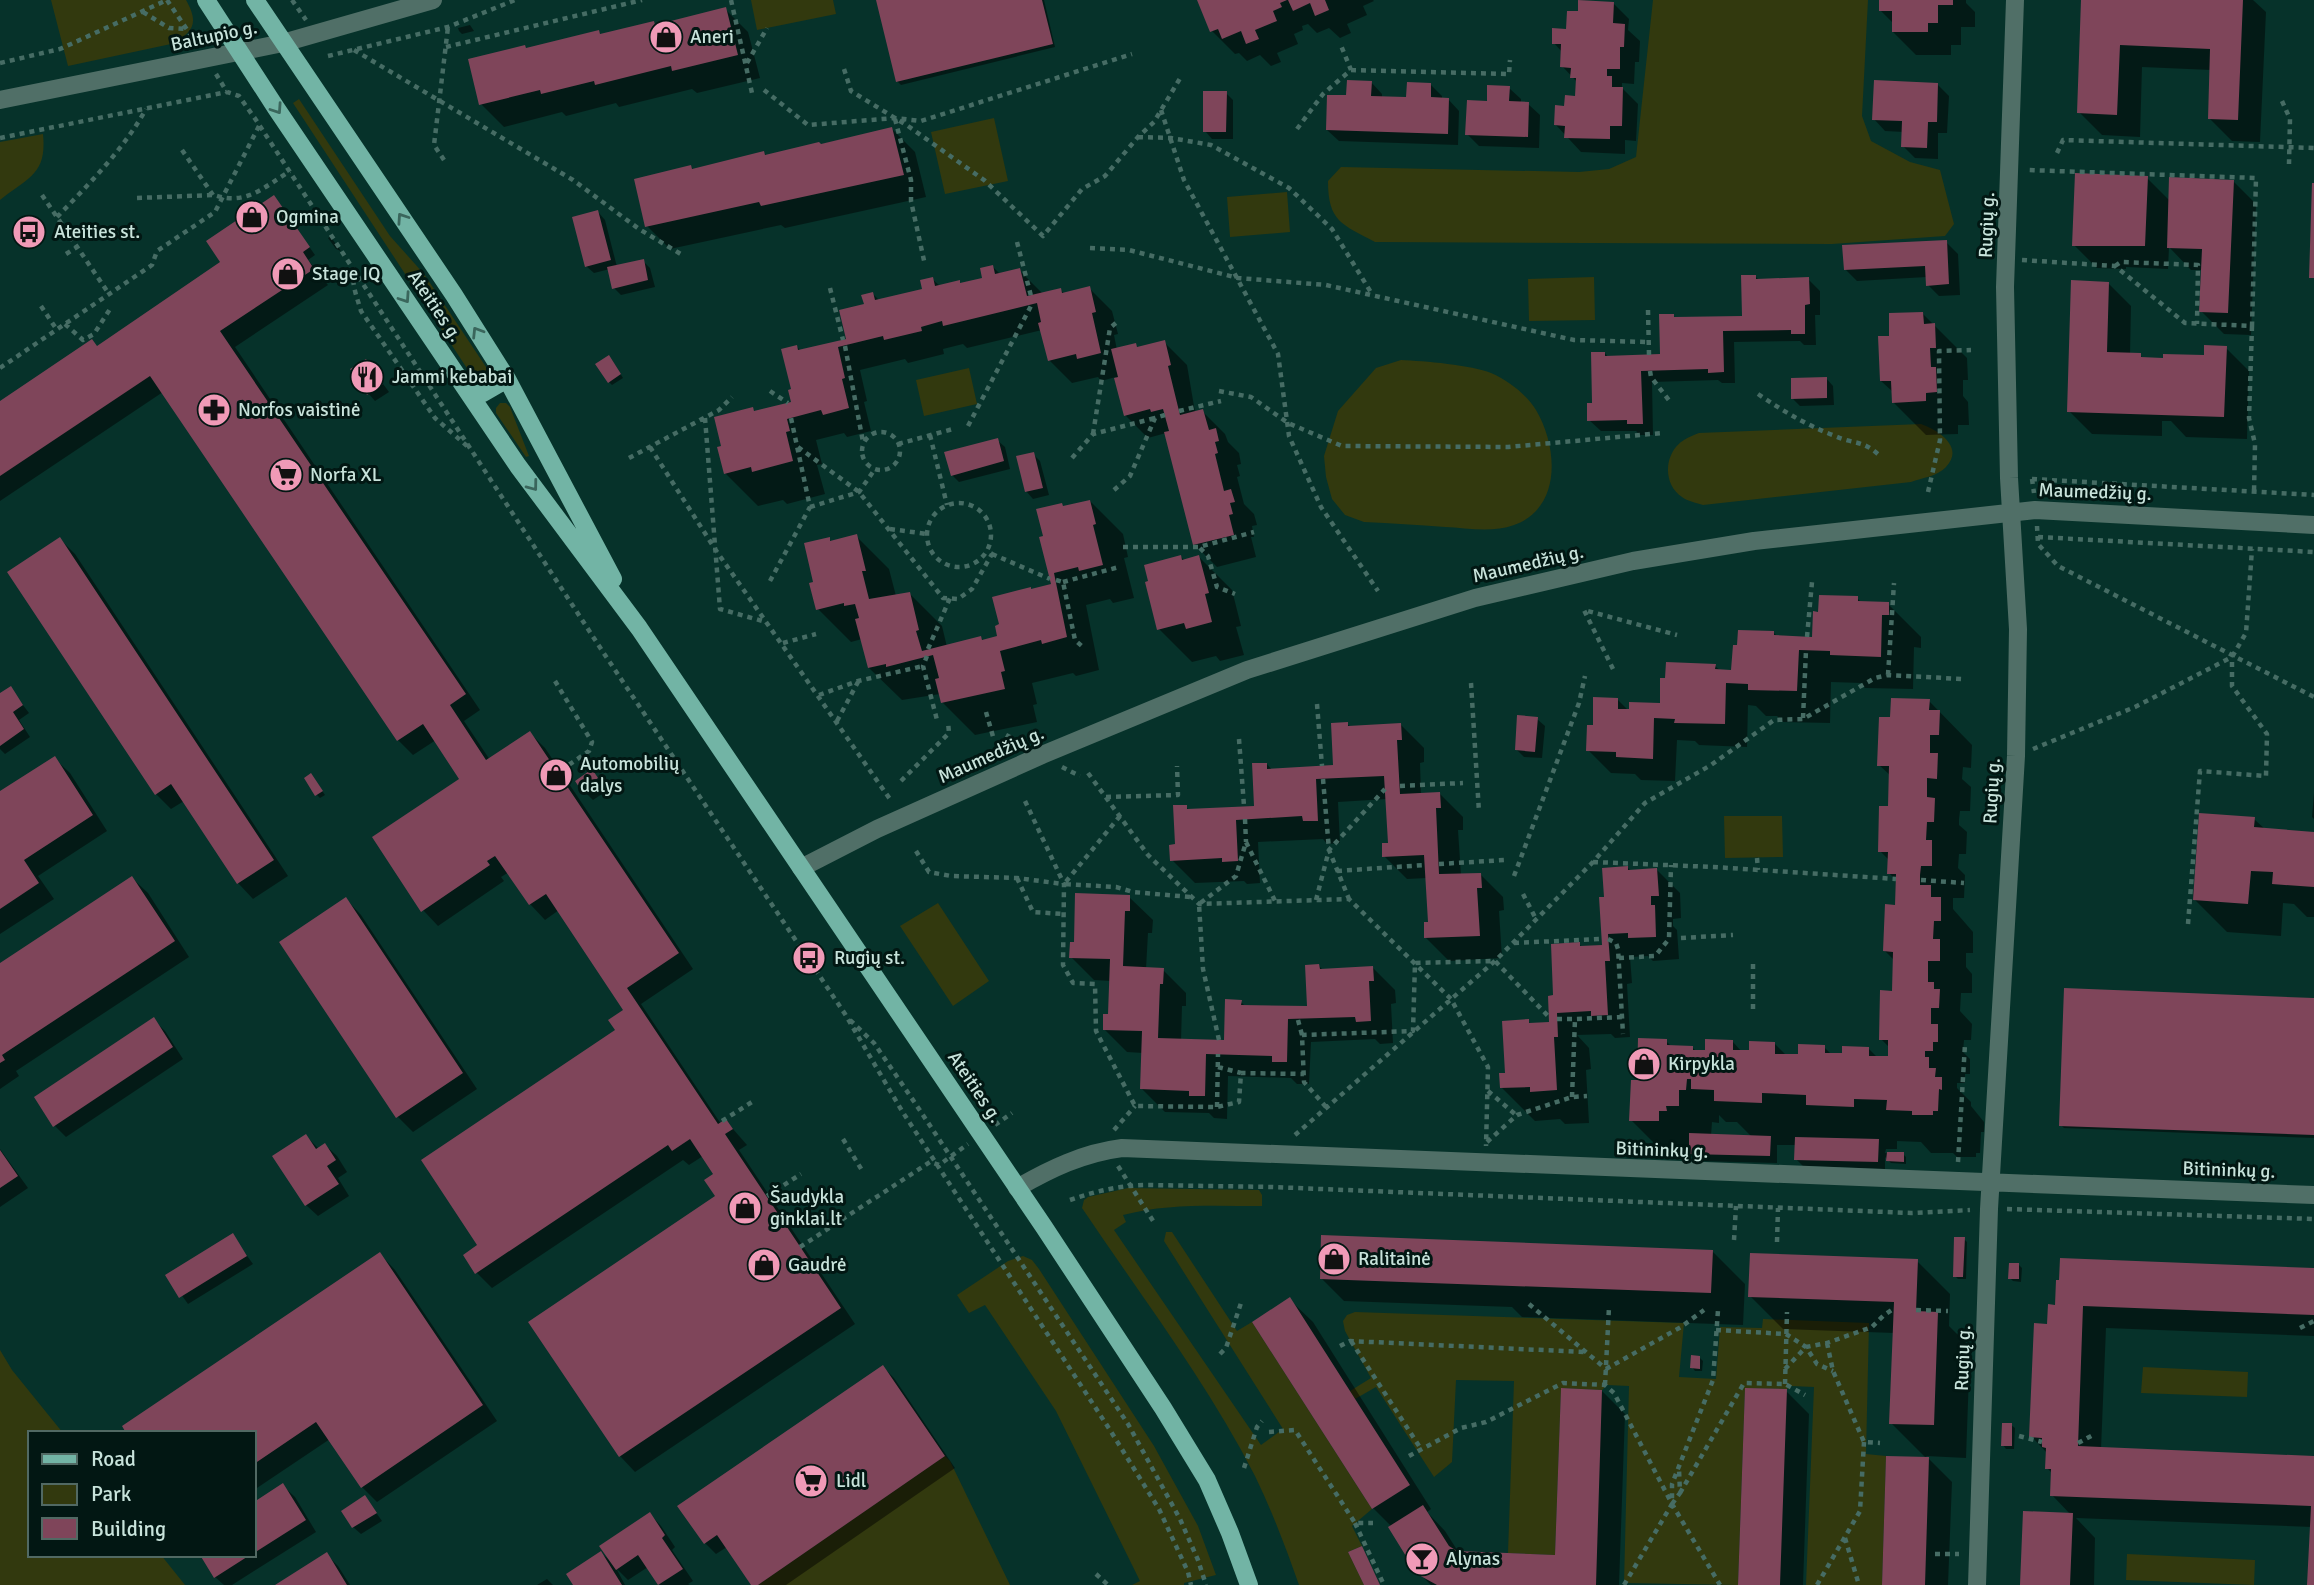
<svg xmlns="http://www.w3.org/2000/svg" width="2314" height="1585" font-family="Signika,sans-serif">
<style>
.green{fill:#32390e}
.shadow{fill:#0007;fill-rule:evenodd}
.building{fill:#7f455a}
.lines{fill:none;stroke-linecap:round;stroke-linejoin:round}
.path{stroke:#466c64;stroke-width:4.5;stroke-dasharray:5 5;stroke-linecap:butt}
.minor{stroke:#506f67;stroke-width:18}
.major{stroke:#72b4a5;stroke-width:18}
.oneway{stroke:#3a665c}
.labels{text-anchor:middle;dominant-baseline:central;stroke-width:6;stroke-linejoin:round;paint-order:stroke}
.street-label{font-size:19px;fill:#c8e3db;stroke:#021713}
.poi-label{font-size:19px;fill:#c8e3db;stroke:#021713;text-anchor:start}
</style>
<rect width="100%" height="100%" fill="#06322a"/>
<path class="green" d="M51,0H186C199,23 194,32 171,44L68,66Z
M751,0H833L836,14L757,30Z
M1653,0H1868L1862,116L1871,141L1910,162L1940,170L1954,224L1945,236L1832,244L1375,242C1342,224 1328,222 1328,181L1341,167L1579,172L1609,169L1636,157Z
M299,99L390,236L424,274L486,367L487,375L479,380L472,376L293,103Z
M994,118L1008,181L945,194L931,132Z
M43,134C47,174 29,177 0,200V142Z
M1287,192L1290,232L1230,237L1227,197Z
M1594,277L1595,320L1529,321L1528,279Z
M1401,360C1424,361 1472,365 1491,373C1508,380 1527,395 1536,410C1558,447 1562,508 1514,525C1492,533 1467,528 1445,527C1418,525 1391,523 1364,522L1345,515L1332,499L1326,477L1324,456L1338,411L1376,368Z
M969,368L977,404L924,416L916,380Z
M500,403H506L510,407L529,456L526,457L496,413V408Z
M1921,424C1938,430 1965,447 1946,467C1938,476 1922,478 1911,482L1703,505C1697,503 1687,501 1682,497C1662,484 1664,452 1684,440C1688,437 1694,435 1699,433Z
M1724,816H1782L1783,857L1725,858Z
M938,903L989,981L953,1006L900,926Z
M1128,1188L1259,1190L1262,1195V1206C1216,1206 1167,1203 1123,1215L1126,1222L1114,1230L1261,1445L1283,1429L1164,1241L1166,1232H1172L1237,1331L1252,1322L1372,1509L1352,1526L1362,1546L1348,1552L1364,1585H1299C1286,1548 1272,1511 1255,1476C1207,1382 1141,1296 1082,1208L1084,1200L1088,1197Z
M1023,1256L1032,1260L1039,1269L1154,1446L1198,1526L1216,1575L1184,1583V1585H1132L1140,1581L1056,1411L985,1305L969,1313L957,1295L1008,1261Z
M1355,1312L1684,1323L1679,1377L1716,1379L1720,1327L1762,1328L1763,1319L1869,1323L1866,1454L1886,1456L1882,1585H1806L1814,1387L1791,1386L1787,1389L1745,1388L1738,1585L1624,1583L1629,1386L1607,1385L1602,1390L1561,1388L1555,1555L1508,1553L1514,1381L1456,1380L1452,1462L1434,1477L1376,1387L1355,1399L1350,1391L1371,1378L1345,1331L1343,1321L1347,1315Z
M0,1350L12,1370L63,1433H30V1555H161L185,1585H0Z
M2143,1367L2248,1372L2247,1397L2141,1393Z
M945,1456L950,1461L1010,1585H758Z
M2127,1554L2255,1560L2254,1585L2126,1580Z"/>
<path class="shadow" d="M878,0H1044L1055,47L901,85L897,81Z
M1199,0H1373L1374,1L1363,6L1367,15L1347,24L1351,33L1340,38L1329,28L1317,33L1308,24L1302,26L1303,30L1294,34L1298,44L1277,53L1281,62L1271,66L1260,55L1247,61L1239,53L1235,54L1212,31Z
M1881,0H1966V3L1975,12V27H1961V45H1951V55H1916L1893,32V23L1881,11Z
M2083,0H2253L2266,12L2260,142L2232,141L2209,118L2211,70L2142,67L2140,137L2102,135L2079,112Z
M1613,3L1629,19L1628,30L1640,41L1639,62H1635L1634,84L1622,83V88L1638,104L1636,141L1625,140V154L1581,152L1556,125L1566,107L1577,97L1578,83L1562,66V52L1554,43L1567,30L1579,13Z
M725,9L748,32L760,78L697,93L692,89L619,107L616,103L566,116L562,112L504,127L481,104L524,46L528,50L599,32L602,36L653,23L657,26Z
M470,25L474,31L462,34L459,31L458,28Z
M1371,82L1382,94V98H1408L1431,85L1442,96V99H1448L1459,111L1458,145L1339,141L1327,130L1348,97Z
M1938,85L1949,96L1947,133H1938V159L1915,158L1903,146L1904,132L1885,131L1874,119Z
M1509,88L1521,99V104H1528L1540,115L1539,148L1479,146L1467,134L1488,103Z
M1226,93L1233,100V139H1212L1205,131Z
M892,129L915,152L926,197L785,228L781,225L670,249L647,226L691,167L694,170L764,153L767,156Z
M2147,178L2170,201L2233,181L2256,204L2251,335L2224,334L2201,311L2202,270H2191L2169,247L2168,269L2126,267V269L2097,268L2074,245Z
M274,197L315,255L308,260L328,285L235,347L480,710L464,721L490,760L530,733L545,748L693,969L641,1004L721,1124L726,1121L747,1145L739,1150L855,1324L635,1472L620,1456L718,1197L715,1175L703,1156L689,1165L683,1160L492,1288L477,1273L465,1256L480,1246L617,1031L626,1010L559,910L545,920L530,904L509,872L501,877L504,881L438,926L423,910L462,779L436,740L413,755L398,740L163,392L0,501V403L98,347L220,265Z
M598,212L605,220L617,267L643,261L650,268L655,287L621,295L614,288L610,269L594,273L586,266Z
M39,232L44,238L34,244L29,238Z
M330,237L333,240L341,251L336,249L328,238Z
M1946,242L1958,254L1960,295L1939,296L1928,285L1927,277L1857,281L1845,269Z
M993,267L1001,275L1019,270L1042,293L1060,290L1065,294L1089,288L1112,311L1118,334L1114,335L1117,350L1135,345L1139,348L1164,342L1187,365L1195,412L1202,411L1225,434L1228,442L1239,453L1241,464L1237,465L1240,476L1237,477L1244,504L1254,514L1257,525L1252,526L1254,537H1251L1256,557L1217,567L1194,544L1166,433L1148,438L1125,415L1116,377L1101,381L1098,377L1072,383L1049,360L1042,330L967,348L963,344L943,349L944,354L908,363L905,359L860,370L867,401L864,402L871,431L847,437L844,433L816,440L822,464L817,465L825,494L787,504L783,500L758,506L725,473L752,409L756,412L793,403L797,347L801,351L848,341L873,294L880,301L924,290L932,279L940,286L959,282L962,285L984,279Z
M1755,276L1759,280L1808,279L1820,291V315H1815L1816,345H1804L1800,341L1734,342L1735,383H1722L1718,380L1652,382L1653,435H1640L1636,431H1601L1589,420L1605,353L1608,357L1662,356L1673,315L1676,319L1744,317Z
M2108,283L2131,306L2130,355H2140L2144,359L2206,357L2226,348L2249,371L2247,439L2186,437L2171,421H2162V436L2092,434L2069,411Z
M1923,314L1967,358L1968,380H1963V396L1968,402L1969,425H1958V434L1926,435L1893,402V392L1881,381L1891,338Z
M612,360L623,378L612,385L609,382Z
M366,361L389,392L375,401L368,393Z
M1826,378L1833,386L1834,405L1800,406L1793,399Z
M997,440L1005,447L1010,469L959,482L952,475Z
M1033,454L1040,461L1049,495L1033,499L1026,491Z
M1090,501L1123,534L1128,557L1124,558L1134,598L1113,603L1110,599L1086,605L1099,670L1076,676L1073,673L1032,683L1037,704L1033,705L1037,722L975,735L942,702L940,694L902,700L869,668L862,639L851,642L818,609L816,583L829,539L832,542L856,536L889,569L896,596L909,593L942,626L947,647L981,638L984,641L1000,637L1032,591L1053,586L1045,537L1062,505L1065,508Z
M60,539L75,554L288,876L253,899L238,883L184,801L171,809L156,794Z
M1181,557L1185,561L1199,557L1232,590L1241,626L1236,627L1244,655L1220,661L1216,656L1192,662L1159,629Z
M1857,598L1862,603L1888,604L1921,637V648L1914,647L1913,689L1865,688L1861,683L1831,682L1830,723L1783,722L1777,716H1766L1756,706L1748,705L1747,747L1699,745L1695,741L1677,740L1675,781L1641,780L1635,774L1611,773L1588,750L1594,727L1618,700L1630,712L1661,705L1715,666L1721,671L1731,672L1774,633L1778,637L1814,639Z
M10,688L29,713L19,720L30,737L5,754L0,749V695Z
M1929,701L1972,745L1971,768L1963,767L1962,779L1971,787L1970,811H1960L1959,819V825L1967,832L1966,854H1959L1958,868L1965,875L1964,898H1953V909L1973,932V953H1966V967L1972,974V993H1961L1960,1011L1972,1024L1971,1040H1964L1963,1052L1970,1059V1074H1965V1083H1957V1088L1971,1102V1106L1984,1122V1132H1981L1980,1153H1976V1157H1957L1953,1153H1931L1921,1142L1897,1141V1149H1886L1885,1153L1903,1154L1906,1157V1164L1891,1163L1885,1157V1169L1803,1166L1796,1159V1145H1777V1163L1698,1161L1691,1154L1664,1153L1631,1120L1638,1081L1666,1041L1672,1047H1692L1697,1052H1704L1733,1042L1742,1052H1750L1775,1044L1787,1056H1799L1824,1047L1832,1055H1843L1868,1048L1878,1058H1889L1890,1048L1881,1039L1893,993L1894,960L1885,951L1897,907L1898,882L1889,873L1890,861L1880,851L1890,808L1891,776L1879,765L1892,719ZM1719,1115L1726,1122H1737L1752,1137L1711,1136L1712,1122L1719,1123Z
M1537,719L1545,726L1542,758L1524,757L1516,749Z
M1347,724L1351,727L1401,725L1424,748V762L1420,763L1421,795L1440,794L1463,817V830H1458L1461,875L1480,874L1503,897L1504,910L1499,911L1502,958L1449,961L1426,938L1430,924L1427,878L1407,879L1384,856L1389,844L1387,799L1338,802L1340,843L1327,844L1323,839L1258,842L1260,883L1247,884L1244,881L1195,883L1172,860L1186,807L1190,811L1256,807L1267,764L1272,770L1335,767Z
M54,758L70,773L107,831L38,876L54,899L0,934V794Z
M591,771L608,790L593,800L582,789Z
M314,779L325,795L320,798L317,795Z
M2314,793V819L2312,817Z
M2254,819L2266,830L2314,834V917H2307L2294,904L2283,903L2281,936L2227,932L2194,899Z
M1628,868L1631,871L1657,870L1680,893L1681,918L1673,919V926L1677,930L1679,959L1653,961L1648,956L1630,957L1632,983L1627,984L1630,1037L1615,1038L1611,1034L1577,1035L1589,1048L1591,1069L1586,1070L1589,1123L1565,1124L1560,1119L1535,1121L1502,1088L1507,1074L1528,1021L1531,1025L1551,1023L1555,997L1579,944L1583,948L1604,946L1606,899Z
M132,878L148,893L189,957L16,1071L19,1076L0,1089V965Z
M1129,897L1153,920L1152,933H1148L1146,969L1163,970L1186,993V1006H1182L1181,1041L1226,1042L1241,1002L1246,1007L1309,1008L1319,966L1323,970L1372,967L1395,990L1396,1003L1391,1004L1393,1043L1380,1044L1375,1039L1311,1042L1309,1084H1297L1291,1078L1228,1076L1227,1119L1214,1118L1209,1113L1165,1112L1142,1089L1143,1053L1127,1052L1104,1029L1110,1016L1111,981L1094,980L1071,957L1075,944Z
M346,899L361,915L477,1089L413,1132L398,1117L281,943Z
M2314,1000V1138L2064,1128L2061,1125Z
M154,1020L165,1031L183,1059L66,1137L54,1125Z
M306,1136L319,1149L325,1145L337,1156L347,1172L338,1178L349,1196L318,1216L306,1205L275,1157Z
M0,1149L28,1188L0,1207Z
M232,1235L253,1264L188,1304L168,1276Z
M1964,1239L1967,1242L1966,1279H1958L1955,1276Z
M1712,1251L1745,1284L1743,1325L1522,1317L1512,1307L1344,1301L1321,1278Z
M380,1254L395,1270L497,1421L377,1502L362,1487L330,1439L254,1490V1433Z
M1917,1261L1950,1294L1949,1326L1970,1347L1966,1458L1926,1456L1952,1482L1948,1585H1883L1927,1459L1891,1423L1894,1333L1783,1329L1750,1296Z
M2019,1265L2022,1268L2021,1282L2013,1281L2010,1278Z
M2314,1269V1336L2106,1328L2101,1449L2314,1457V1585H2309L2312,1527L2076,1518L2095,1538L2094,1585H2022L2071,1515L2052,1495L2053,1474L2047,1468V1453L2031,1436L2049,1326L2050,1306Z
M1290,1300L1313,1322L1431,1509L1427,1512L1445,1531L1459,1553L1556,1556L1602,1391L1625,1414L1619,1585H1431L1419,1573L1392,1527L1373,1508L1255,1322Z
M1700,1358L1703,1361L1702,1371H1695L1692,1367Z
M883,1367L894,1378L955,1468L786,1585H754L727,1547L716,1554L705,1543Z
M1786,1391L1809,1414L1803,1585H1740Z
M2011,1425L2015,1428L2014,1449H2006L2003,1445Z
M283,1486L295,1497L316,1532L232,1585H224L215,1577L202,1555H254V1504Z
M365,1497L382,1521L361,1534L353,1527Z
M650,1514L661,1526L675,1547L672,1550L693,1581L688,1584L690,1585H660L648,1567L628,1580L616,1568L625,1585H575L601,1553L613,1563Z
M327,1555L338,1566L350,1585H278Z
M547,1579L553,1585H537Z"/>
<path class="building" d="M876,0H1042L1053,44L896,82Z
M1197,0H1287L1280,3L1282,7L1273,11L1277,21L1255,30L1259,39L1246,44L1241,31L1222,39L1218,29L1210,32Z
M1288,0H1325L1329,10L1315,16L1310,3L1293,11Z
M1578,0L1614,2L1613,23L1625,24L1624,47H1620V69H1607V76H1612V87H1623L1622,126H1610V139L1564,138L1565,126L1554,125L1555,105L1564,106L1565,95L1575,96L1576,78H1570L1571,68L1560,67L1561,44H1552V28L1566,29L1567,11H1578Z
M1879,0H1953V5H1938V23H1928V32H1892V11H1879Z
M2081,0H2243L2238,120L2208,119L2210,49L2120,45L2117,115L2077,113Z
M726,7L738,55L672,71L671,66L595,85L594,81L541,94L540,90L479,105L468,59L525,45L526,48L599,30L600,34L654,21L655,25Z
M1347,80L1372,81L1371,96L1406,97L1407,82L1431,83V97L1449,98L1448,134L1326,130L1327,95H1346Z
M1874,80L1938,83L1937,122H1928L1927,148L1901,147L1902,121L1872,120Z
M1487,85L1510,86L1509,101L1529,102L1528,137L1465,135L1467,100L1487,101Z
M1203,91H1227L1226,132H1203Z
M892,127L904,175L761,206L759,202L645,227L634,179L691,165L692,169L764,151L765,155L819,142L821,144Z
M2075,173L2148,176L2145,246H2072Z
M2169,177L2234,180L2228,313L2199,312L2202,249L2167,248Z
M2312,183H2314V278H2309Z
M274,195L310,247L303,252L314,269L220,331L466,694L450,705L486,760L530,731L679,953L627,988L718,1124L726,1119L733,1129L725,1134L841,1308L619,1457L528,1322L715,1196L704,1180L713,1174L690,1139L672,1151L668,1145L475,1274L463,1255L477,1245L421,1160L615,1030L608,1020L623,1010L546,894L529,905L495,856L487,861L490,865L421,912L372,837L459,779L423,724L397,741L150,376L0,476V401L92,339L97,346L220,262L206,241Z
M598,210L611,260L585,267L572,217Z
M1947,240L1949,284L1926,286L1925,266L1844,270L1842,245Z
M644,259L648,280L612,289L607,267Z
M993,265L995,274L1020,268L1027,296L1061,288L1062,293L1090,286L1096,312L1092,313L1101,353L1077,359L1076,354L1048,361L1038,323L1041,322L1037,303L943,326L942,321L921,327L922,331L884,340L883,336L838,347L845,378L842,379L849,408L823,415L821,410L787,419L790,431L786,432L793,461L752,472L751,467L724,474L717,447L721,446L714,417L753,407L754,411L791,402L788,390L791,389L781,349L797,345L798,350L846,339L839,310L864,304L861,295L873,292L875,300L922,289L920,280L933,277L935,286L960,280V283L982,278L980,268Z
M1741,275H1756V279L1809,277L1810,304L1805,305V334H1791V330L1723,331L1724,372L1708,373V369L1641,371L1643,424H1627V420L1587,421V403H1592L1591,352H1605V356L1660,354L1659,314H1674V317L1742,316Z
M2071,280L2109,282L2107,352L2141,353V357L2163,358V354L2204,355V345L2227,346L2224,417L2067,412Z
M1923,312L1924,324L1935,323L1936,348H1930L1931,367H1936L1937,392L1926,393V401L1892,403L1891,381H1880L1878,336H1889V313Z
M1165,340L1171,365L1168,366L1180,415L1203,409L1209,430L1216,428L1219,441L1215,442L1218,453L1215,454L1224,491L1231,489L1235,502L1230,503L1233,514L1229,515L1234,535L1193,545L1164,432L1169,431L1163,409L1151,412L1150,409L1124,416L1114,378L1118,377L1111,349L1136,343L1137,347Z
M609,355L621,374L608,383L595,364Z
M366,359L383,384L367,395L350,369Z
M1827,377V398L1791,399V378Z
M998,438L1004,461L951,476L944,452Z
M1034,452L1043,488L1025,492L1016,456Z
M1090,500L1096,524L1093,525L1103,565L1079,571L1078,567L1054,573L1067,637L1042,644L1041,640L1000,651L1005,671L1001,672L1005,689L941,703L935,679L939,678L933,655L886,667V664L868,668L855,619L859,618L855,604L844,606V603L816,610L809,583L813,582L804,543L830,537V541L857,534L866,571H862L869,599L910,592L919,630L916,631L922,651L981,636L982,640L997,636L995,626L999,624L992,597L1031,587V589L1051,584L1039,537L1043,536L1036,509L1062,503L1063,506Z
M60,537L274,860L237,884L171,784L155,795L7,572Z
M1181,555L1182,560L1199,555L1209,593L1205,594L1212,622L1186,629L1184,623L1157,630L1145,582L1148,581L1144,565Z
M1819,595L1858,596V601L1889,602V615H1882L1881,657L1830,655V651L1799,650L1797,691L1748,690V684L1726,683L1725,724L1674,723L1675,719L1654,718L1653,759L1616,757V752L1586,751L1587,725H1593V697L1618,698V709H1629V702L1660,703V678H1665L1666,662L1716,664L1715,669L1731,670L1733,645H1737L1738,630L1774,631V635L1812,637L1813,611L1818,612Z
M11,686L23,705L13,712L24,729L0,746V693Z
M1891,698L1930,699L1929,710H1940L1939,735H1930V753H1938L1937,779L1927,778V797L1935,798L1934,822H1927L1926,840H1932V866H1921L1920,875V885H1931V897H1941V921H1934L1933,939H1940V961H1928V982H1934V989H1940L1939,1008H1931V1024H1938V1042H1933V1051H1925V1057H1929V1068H1936L1935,1077H1942V1090L1939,1089L1938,1111H1933V1115H1912V1111L1886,1110L1887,1100L1854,1099V1107L1806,1105V1095L1762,1093V1103L1714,1101V1090L1691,1089V1079H1687L1686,1090H1679V1106H1666L1667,1111H1659V1121H1629L1631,1080H1637L1638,1038L1667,1039V1045L1693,1046V1050H1705V1039L1733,1040V1050H1749V1041L1775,1042V1054H1798V1044L1825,1045V1053H1842V1046L1869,1047V1056H1888V1040H1879L1880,990L1892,991L1893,952L1883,951L1885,904L1895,905L1896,874H1887L1888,852H1878L1879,806H1888L1889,766H1877L1879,717H1890Z
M1517,715L1538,717L1535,752L1515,750Z
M1348,722V726L1401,723L1402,740H1397L1400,794L1440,792L1441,808H1436L1439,874L1481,873L1482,888H1477L1480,936L1424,938V922H1428L1424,855L1382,857V843H1388L1384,776L1316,779L1318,821H1303L1302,816L1236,820L1238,861L1222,862V858L1170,861L1169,845L1175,844L1173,805H1187V809L1254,806L1252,763H1267V769L1333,765L1331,723Z
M55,756L93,815L24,860L39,883L0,909V791Z
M592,769L598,778L581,790L575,781Z
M311,773L323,791L315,796L304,778Z
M2199,813L2255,817L2254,827L2314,832V887L2272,884L2273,872L2251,871L2248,904L2193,900Z
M1628,866V870L1657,868L1659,896H1651V905H1655L1656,937L1628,938V933L1608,934L1610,961H1605L1608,1015L1591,1016V1011L1557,1013L1558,1037H1554L1557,1090L1530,1092V1087L1500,1088L1499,1073H1505L1502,1021L1529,1019V1023L1549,1022L1548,996L1553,995L1551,944L1580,942V946L1602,945L1599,897H1604L1602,868Z
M132,876L175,941L2,1055L5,1060L0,1063V963Z
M1075,893L1130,895V911H1125L1123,966L1164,968L1163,984H1160L1158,1038L1224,1040L1225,999L1242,1000L1241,1005L1307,1006L1305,965L1319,964L1320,969L1373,966L1374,981H1369L1371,1021L1356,1022L1355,1017L1288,1019L1287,1062H1272V1056L1206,1054L1205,1096H1189V1091L1140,1089L1142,1031L1103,1030V1014H1108L1110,959L1069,958L1070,942H1074Z
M346,897L463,1073L396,1118L279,942Z
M2064,988L2314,998V1135L2059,1126Z
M154,1017L173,1047L53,1127L34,1097Z
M1689,1133L1771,1136L1770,1156L1689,1154Z
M306,1134L316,1149L325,1143L336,1160L327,1166L339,1184L305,1206L272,1156Z
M1795,1137L1879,1139L1878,1162L1794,1160Z
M0,1150L18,1176L0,1188Z
M1887,1152H1904V1162L1886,1161Z
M233,1233L247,1256L179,1298L165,1275Z
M1321,1235L1713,1250L1711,1293L1320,1279Z
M1954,1237H1965L1963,1277H1953Z
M380,1252L483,1405L361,1488L316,1422L254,1464V1433H126L122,1426Z
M1750,1253L1918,1259L1916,1311L1938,1312L1934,1425L1889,1424L1894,1302L1748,1297Z
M2060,1258L2314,1268V1315L2083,1306L2078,1446L2314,1456V1585H2307L2311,1506L2050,1496L2051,1469H2045L2046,1448L2042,1447V1438L2029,1437L2034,1323L2047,1324L2048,1304L2055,1305L2056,1280H2059Z
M2009,1263H2019V1279H2008Z
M1290,1297L1410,1485L1372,1509L1252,1322Z
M1691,1355L1700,1356V1369L1690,1368Z
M883,1365L945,1456L758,1585H751L717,1535L704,1544L677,1506Z
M1561,1388L1602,1390L1596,1585H1437L1417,1574L1388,1527L1423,1505L1449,1546L1457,1551L1555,1555Z
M1745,1388L1787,1389L1780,1585H1738Z
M2002,1423H2012V1446H2001Z
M1886,1456L1929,1457L1925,1585H1882Z
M283,1483L306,1520L254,1553V1502Z
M365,1495L377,1513L352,1528L341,1511Z
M2023,1511L2073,1513L2070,1585H2020Z
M650,1512L665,1535L662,1538L683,1569L658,1585L638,1555L616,1570L599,1546Z
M1362,1546L1380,1585H1364L1348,1552Z
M601,1551L622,1585H573L566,1574Z
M327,1552L347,1585H275Z
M200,1555H250L214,1578Z"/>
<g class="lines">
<path class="path" d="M167,0L196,43
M292,0L306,20
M731,0L752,93
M143,12L169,28L186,29
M446,47L642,0
M354,50L573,180L639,229L684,256
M328,56L448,27L515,0
M0,63L60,49L167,0
M747,63L767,28
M844,69L851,91L908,126L984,180L1043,236L1082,189L1105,176L1138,137L1154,122L1182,75
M1351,70L1509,74L1510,60
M216,74L227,92L239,96L256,120L603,652L845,1014L902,1111L1110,1430L1159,1509L1188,1572L1191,1585
M764,90L808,125L895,118L921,121L1132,54
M2282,101L2290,119L2289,164
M1161,110L1184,180L1278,354L1289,436L1321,507L1378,591
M895,119L911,180V201L925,265
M1297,129L1323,94L1351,70L1340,43
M1138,137L1171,138L1211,145L1289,188L1332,229L1372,294
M0,138L227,92
M182,150L213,195
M2057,153L2063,140L2314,148
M444,160L434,145L448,27
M42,195L109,294
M137,198L214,195C246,206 264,187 290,171
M57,217C89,184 124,149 146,109
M1017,242L1031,296
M1090,248L1129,250L1238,278L1326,285L1574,340L1647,342
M66,254L77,247
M2022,260L2115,266L2185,323L2252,326L2256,178L2027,170
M2115,266L2121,262L2198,265L2197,324
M354,270C351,284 357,297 361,311L435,418L467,446
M830,288L843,340
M41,306L57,330
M1648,310L1649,355
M65,324L83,340L94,334L110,309
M2252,326L2249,418L2255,444L2254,492
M845,346L863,442
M0,368L152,265L157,251L215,212L259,126
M1650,371L1651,377L1671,403
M770,391L788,403
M1219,391L1251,397L1288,423L1342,446L1508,447L1662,433
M1758,394C1783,411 1806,425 1835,436C1855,445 1861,439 1879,455
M1179,411L1221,401
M705,418L720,609L766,622
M968,426L1032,304
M862 451a19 19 0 1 1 38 0a19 19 0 1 1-38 0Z
M1093,434L1110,328L1117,322
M930,435L947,505
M898,444L953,429
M650,447L715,549L892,802
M798,447L859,492L943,598L958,599L972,589L992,554L987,551
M629,458L719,410L732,397
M1072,458L1093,434L1155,418
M2032,479L2034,493
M2032,479L2314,495
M1114,490L1130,476L1155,418L1165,415
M1928,492L1940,440L1939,351L1971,350
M927 535a32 32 0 1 1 64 0a32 32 0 1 1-64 0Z
M810,507L859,492L875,469
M2037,526L2038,544L2058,566L2314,697
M890,529L927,534
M2038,537L2314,552
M1123,547H1199L1254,532
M1200,548L1208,556L1217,587L1235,594
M992,554L1050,579
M1056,580L1063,582L1075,640L1084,648
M770,581L810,507L791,418
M1063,582L1119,567
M1807,637L1812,582
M783,643L816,634
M928,649L950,598
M927,656L923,666L937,720
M1613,669L1584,610L1677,635
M1888,675L1894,583
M555,681L592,742L589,751L560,771
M1471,683L1479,812
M819,695L858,681L923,666
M1317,704L1322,766
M986,712L994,740
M1803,718L1806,650
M837,721L858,682
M1006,735L1021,743
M1239,739L1244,806
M2033,749L2135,707L2232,657L2246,633L2252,549
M1062,767L1080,776
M1088,773L1148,855L1199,904L1349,899L1451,999L1488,1067L1486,1146
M1323,779L1329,850L1349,899
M901,781L949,733L948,722
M1400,786L1463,783
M1106,797L1178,795L1177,766
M1025,801L1064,884L1063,965L1073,983L1095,984L1096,1031L1135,1106L1217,1107L1239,1102L1241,1073L1304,1074
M1120,816L1064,884L1116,887L1133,892L1190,897
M1245,819L1246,842
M916,851L929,872L951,876L1017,878L1063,884
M1757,858L1758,870
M1593,862L1714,867L1896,879
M1439,864L1505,860
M1337,871L1425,865
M1514,876L1579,703L1585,676
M1017,878L1033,912L1063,914
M1921,880L1964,883
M1523,894L1536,919
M1316,900L1329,850L1385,789
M2188,924L2200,771L2266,776L2267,734L2232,686V657
M1681,938L1733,935
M1608,939L1616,943L1618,949L1623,1034
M1514,943L1601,939
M1619,958L1655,956L1669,939L1671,865
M1753,1009V963
M1557,1019H1575
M850,1020L874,1043L915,1103L1128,1424L1180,1519L1198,1560L1206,1585
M1298,1020L1302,1035
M1219,1040L1203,969L1199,904L1236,876L1246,842L1275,901
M1218,1067L1241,1073
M1488,1091L1516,1115
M1572,1097L1575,1019L1622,1017
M1217,1107L1218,1054
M1326,1107L1304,1082L1302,1035L1413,1031L1415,963L1495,961L1549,1017
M722,1121L752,1102
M995,1125L1012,1113
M1114,1130L1135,1106
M1295,1135L1495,961L1593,862L1645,803L1711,765L1774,720L1803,719L1875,678L1888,675L1962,679
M843,1139L863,1172
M1487,1142L1517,1115L1572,1097L1587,1096
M1958,1162L1965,1044
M1118,1166L1155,1224
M767,1196L801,1174
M1070,1200C1096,1191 1121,1185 1149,1185L1272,1187L1911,1213L1970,1210
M2007,1209L2314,1219
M1734,1240L1736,1206
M1777,1242L1778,1208
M800,1247L930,1162L939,1165L968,1144
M1529,1304L1606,1369
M1916,1310L1948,1311
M2300,1328L2314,1321
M1716,1330L1786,1334L1806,1347L1817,1364L1833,1371
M1351,1341L1421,1449
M1827,1343L1833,1371L1864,1442L1880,1443
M1340,1346L1350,1341L1584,1352
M1220,1354L1226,1348L1242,1300
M1606,1369L1681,1327L1704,1310
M1785,1369L1806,1347L1827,1343L1872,1327L1883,1316L1893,1309
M1785,1384L1787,1312
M1605,1385L1609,1307
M1269,1432L1295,1430L1355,1523H1373
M2019,1436L2042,1442
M2078,1443L2093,1435
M1409,1456L1461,1428L1486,1422L1563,1383L1605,1385L1614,1393L1672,1504L1720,1585
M1244,1468L1257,1427L1262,1421
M1680,1493L1744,1383L1785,1384L1805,1395
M1672,1504L1680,1493L1679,1469
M1355,1523L1384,1585
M1845,1538L1859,1585
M1935,1554H1959
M1096,1574L1108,1585
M1624,1585L1672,1504V1484L1713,1380L1718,1310
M1817,1585L1860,1511L1864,1442"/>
<path class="minor" d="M0,100L283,43L433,0
M801,868L877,829L1042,755L1247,670L1475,598L1633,561L1754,541L2035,510L2314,525
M1017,1188C1050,1169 1083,1153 1122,1148L2314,1195
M1977,1585L1989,1209L2016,756L2018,629L2009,478L2005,287L2015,0"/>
<path class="major" d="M206,0L276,108L518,466L639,628L1044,1227L1163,1408L1207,1480L1230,1533L1249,1585
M255,0L454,295L507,379L613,579
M470,395L483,393L507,379"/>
</g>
<defs><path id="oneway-chevron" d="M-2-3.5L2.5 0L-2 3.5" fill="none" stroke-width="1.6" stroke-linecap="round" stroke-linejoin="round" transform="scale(1.75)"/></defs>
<g class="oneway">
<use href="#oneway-chevron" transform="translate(277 109) rotate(56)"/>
<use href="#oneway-chevron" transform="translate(402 218) rotate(-124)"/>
<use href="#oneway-chevron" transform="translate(405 298) rotate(56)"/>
<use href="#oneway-chevron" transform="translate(477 332) rotate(-122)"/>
<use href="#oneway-chevron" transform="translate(533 486) rotate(53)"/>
</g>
<defs>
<symbol id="shop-disc" viewBox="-11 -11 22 22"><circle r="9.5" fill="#f09ab7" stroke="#021713"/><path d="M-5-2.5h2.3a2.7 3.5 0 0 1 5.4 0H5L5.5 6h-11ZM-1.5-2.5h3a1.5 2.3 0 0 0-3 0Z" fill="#111"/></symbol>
<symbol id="bus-disc" viewBox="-11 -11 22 22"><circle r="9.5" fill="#f09ab7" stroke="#021713"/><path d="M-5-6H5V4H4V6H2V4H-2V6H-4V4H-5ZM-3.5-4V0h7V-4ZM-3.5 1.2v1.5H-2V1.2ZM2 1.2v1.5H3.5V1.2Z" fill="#111"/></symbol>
<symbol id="restaurant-disc" viewBox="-11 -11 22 22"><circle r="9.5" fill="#f09ab7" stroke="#021713"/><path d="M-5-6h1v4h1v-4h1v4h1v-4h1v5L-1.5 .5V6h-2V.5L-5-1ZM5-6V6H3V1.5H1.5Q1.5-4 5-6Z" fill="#111"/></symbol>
<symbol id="pharmacy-disc" viewBox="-11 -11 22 22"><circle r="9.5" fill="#f09ab7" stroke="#021713"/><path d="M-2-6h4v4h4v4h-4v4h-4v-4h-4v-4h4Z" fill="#111"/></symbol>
<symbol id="supermarket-disc" viewBox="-11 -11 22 22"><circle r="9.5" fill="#f09ab7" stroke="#021713"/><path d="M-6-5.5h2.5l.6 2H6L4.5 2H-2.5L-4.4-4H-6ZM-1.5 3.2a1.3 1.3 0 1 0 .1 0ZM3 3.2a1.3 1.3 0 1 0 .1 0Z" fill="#111"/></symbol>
<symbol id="bar-disc" viewBox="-11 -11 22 22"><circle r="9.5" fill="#f09ab7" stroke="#021713"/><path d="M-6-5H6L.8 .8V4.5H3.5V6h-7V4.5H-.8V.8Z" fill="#111"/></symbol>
</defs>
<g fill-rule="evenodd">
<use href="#shop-disc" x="647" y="18" width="38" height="38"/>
<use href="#shop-disc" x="233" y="198" width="38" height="38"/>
<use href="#bus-disc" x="10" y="213" width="38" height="38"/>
<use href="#shop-disc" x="269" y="255" width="38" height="38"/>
<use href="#restaurant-disc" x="348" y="358" width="38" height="38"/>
<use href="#pharmacy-disc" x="195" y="391" width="38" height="38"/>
<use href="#supermarket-disc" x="267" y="456" width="38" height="38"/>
<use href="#shop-disc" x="537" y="756" width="38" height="38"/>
<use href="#bus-disc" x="790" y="939" width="38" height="38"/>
<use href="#shop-disc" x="1625" y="1045" width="38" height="38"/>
<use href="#shop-disc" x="726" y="1189" width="38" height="38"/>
<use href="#shop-disc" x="1315" y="1240" width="38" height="38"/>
<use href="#shop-disc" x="745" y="1246" width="38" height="38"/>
<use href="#supermarket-disc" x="792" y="1462" width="38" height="38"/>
<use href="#bar-disc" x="1403" y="1540" width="38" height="38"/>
</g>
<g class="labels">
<g class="street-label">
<text transform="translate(214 36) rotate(-12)">Baltupio g.</text>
<text transform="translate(1987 225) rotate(-88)">Rugių g.</text>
<text transform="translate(435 306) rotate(56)">Ateities g.</text>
<text transform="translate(2095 492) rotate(2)">Maumedžių g.</text>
<text transform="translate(1528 564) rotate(-13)">Maumedžių g.</text>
<text transform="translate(991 755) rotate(-24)">Maumedžių g.</text>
<text transform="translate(1992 791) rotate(-87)">Rugių g.</text>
<text transform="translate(975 1087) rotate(56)">Ateities g.</text>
<text transform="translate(1662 1150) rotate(2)">Bitininkų g.</text>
<text transform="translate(2229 1170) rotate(2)">Bitininkų g.</text>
<text transform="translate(1963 1358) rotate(-88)">Rugių g.</text>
</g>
<g class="poi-label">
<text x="690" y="37">Aneri</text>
<text x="276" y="217">Ogmina</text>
<text x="54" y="232">Ateities st.</text>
<text x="312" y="274">Stage IQ</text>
<text x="392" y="377">Jammi kebabai</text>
<text x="238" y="410">Norfos vaistinė</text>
<text x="310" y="475">Norfa XL</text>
<text x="580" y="764">Automobilių<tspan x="580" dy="22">dalys</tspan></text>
<text x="834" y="958">Rugių st.</text>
<text x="1668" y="1064">Kirpykla</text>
<text x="770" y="1197">Šaudykla<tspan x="770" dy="22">ginklai.lt</tspan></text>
<text x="1358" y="1259">Ralitainė</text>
<text x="788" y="1265">Gaudrė</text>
<text x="836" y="1481">Lidl</text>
<text x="1446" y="1559">Alynas</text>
</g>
</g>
<rect x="28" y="1431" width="228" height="126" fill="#021713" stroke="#516963" stroke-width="2"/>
<rect x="42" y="1454" width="35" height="10" fill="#72b4a5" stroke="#516963" stroke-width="2"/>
<text x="91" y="1466" font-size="21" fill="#c8e3db">Road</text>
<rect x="42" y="1484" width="35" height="21" fill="#32390e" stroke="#516963" stroke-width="2"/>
<text x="91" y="1501" font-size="21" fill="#c8e3db">Park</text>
<rect x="42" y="1518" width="35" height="21" fill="#7f455a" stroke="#516963" stroke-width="2"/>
<text x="91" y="1536" font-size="21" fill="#c8e3db">Building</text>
</svg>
